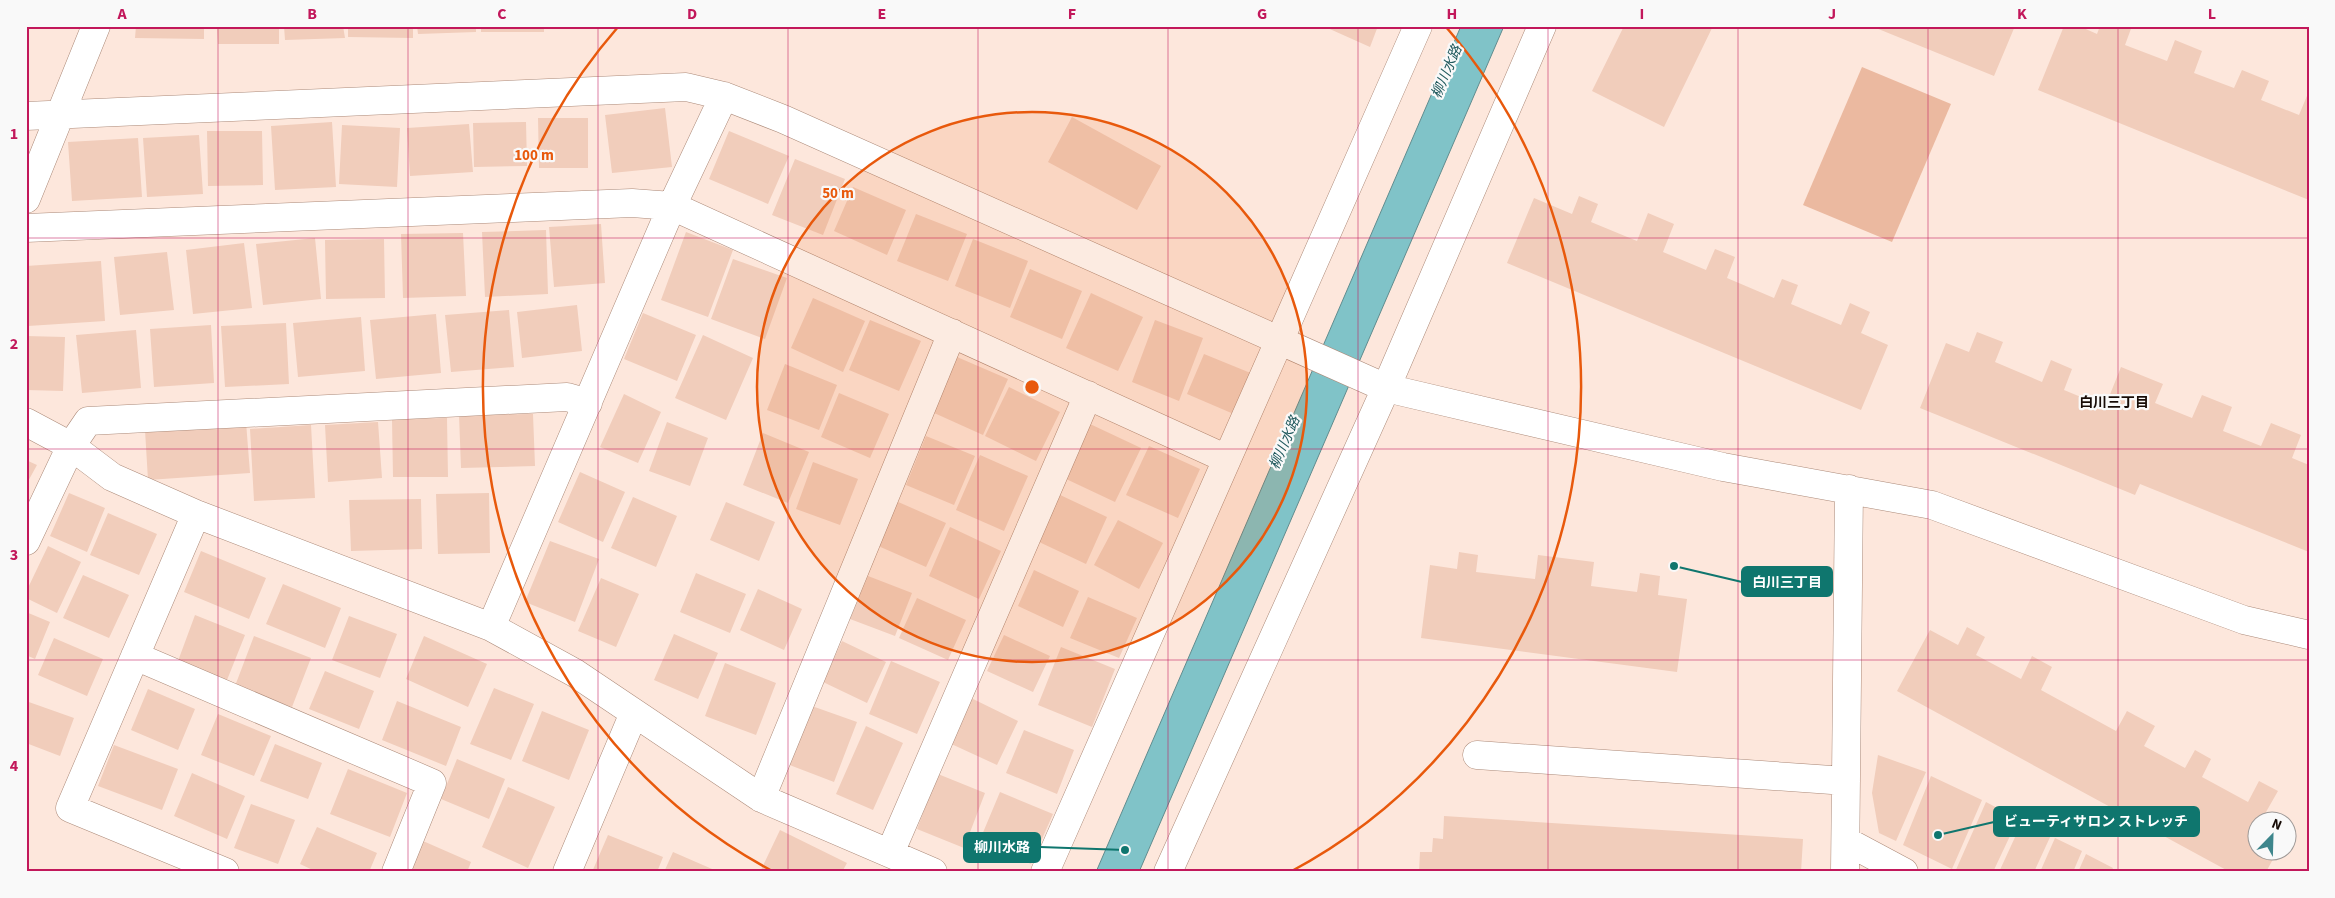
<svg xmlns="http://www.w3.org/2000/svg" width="2335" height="898" font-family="'Source Sans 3','Noto Sans JP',sans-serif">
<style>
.green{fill:#ebb9a0}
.water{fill:#80c3c8;stroke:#608c8e}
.building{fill:#f1cdbb}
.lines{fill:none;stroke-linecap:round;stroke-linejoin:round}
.minor-casing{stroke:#ac8a79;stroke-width:29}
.minor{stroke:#fff;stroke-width:28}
.grid{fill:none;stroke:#c2185b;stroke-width:1;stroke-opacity:0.55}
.ring{fill:none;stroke:#e8590c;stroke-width:2.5}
.labels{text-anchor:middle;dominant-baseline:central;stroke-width:4.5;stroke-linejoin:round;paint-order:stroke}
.water-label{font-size:14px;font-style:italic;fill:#215a5e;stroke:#f9f9f9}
.neighbourhood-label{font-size:14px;font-weight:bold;fill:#170b06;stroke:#f9f9f9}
.centre{fill:#e8590c;stroke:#f9f9f9;stroke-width:2.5}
.ring-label{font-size:15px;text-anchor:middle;font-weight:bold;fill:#e8590c;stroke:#f9f9f9;stroke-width:4.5;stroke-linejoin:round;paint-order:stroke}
.leader{fill:none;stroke:#0f766e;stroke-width:2}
.callout-dot{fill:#0f766e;stroke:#f9f9f9;stroke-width:2}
.callout{fill:#0f766e;stroke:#0f766e;stroke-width:2}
.callout-label{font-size:14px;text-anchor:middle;font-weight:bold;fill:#fff}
.neatline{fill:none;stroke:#c2185b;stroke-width:2}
.grid-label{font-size:16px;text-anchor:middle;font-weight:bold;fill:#c2185b}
</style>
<rect width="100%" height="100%" fill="#fde7dc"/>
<path class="green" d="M1862,67L1951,104L1892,242L1803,205Z"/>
<path class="water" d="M1461,26H1504L1139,872H1096Z"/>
<path class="building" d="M136,26H204V39L135,38Z
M217,26H279V44H218Z
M284,26H343L345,38L285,40Z
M348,26H413V38L348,37Z
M417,26H476V32L418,34Z
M481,26H544V32H481Z
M580,26H595V28L580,29Z
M1323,26H1378L1370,47Z
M1624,26H1713L1664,127L1592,91Z
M1871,26H2015L1994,76Z
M2064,26H2079L2097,34L2100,26H2132L2125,45L2167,61L2175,40L2202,51L2194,73L2234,88L2242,70L2269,81L2261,100L2299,115L2309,91V200L2038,90Z
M665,108L672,167L612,173L605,115Z
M1072,117L1161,166L1137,210L1048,162Z
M538,118H588V168H539Z
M332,122L336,187L275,190L271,126Z
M526,122L527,166L474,167L473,123Z
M469,124L473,172L410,176L407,128Z
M342,125L400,128L397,187L339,184Z
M207,131H262L263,185L208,186Z
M729,131L789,156L768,204L709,179Z
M199,135L203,194L147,197L143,138Z
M138,138L142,197L72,201L68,142Z
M795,159L845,179L823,235L772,215Z
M853,187L906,210L887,255L834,231Z
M1579,196L1598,204L1591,222L1637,241L1648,213L1674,224L1663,252L1706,270L1715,249L1735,257L1727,278L1774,298L1782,279L1798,285L1791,304L1841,325L1850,303L1870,312L1861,333L1888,345L1861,410L1507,263L1534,198L1572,214Z
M916,214L967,234L948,281L897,261Z
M601,224L605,283L554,287L549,227Z
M546,230L548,294L485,297L482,232Z
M686,232L733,250L708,317L661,300Z
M463,233L466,296L403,298L401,234Z
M315,238L321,299L263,305L256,244Z
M384,239L385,298L326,299L325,240Z
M973,239L1028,261L1010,308L955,286Z
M244,243L252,308L193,314L186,250Z
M167,252L174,310L120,315L114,257Z
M733,259L787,278L765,339L711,319Z
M101,261L105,321L28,326L26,266Z
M1030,269L1082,291L1062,339L1010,317Z
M1091,293L1143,317L1118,371L1066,348Z
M813,298L865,321L843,372L791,348Z
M577,305L582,351L522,358L517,312Z
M509,310L514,367L451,372L445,315Z
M643,313L696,335L677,381L624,359Z
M436,314L441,373L376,379L370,320Z
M361,317L365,371L298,377L293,323Z
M870,320L921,341L899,391L849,370Z
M1155,320L1203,338L1179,401L1132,382Z
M286,323L289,384L225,387L221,326Z
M211,325L214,383L154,387L150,329Z
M136,330L141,388L82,393L76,335Z
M1977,332L2003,342L1995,362L2042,382L2051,360L2072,369L2064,390L2105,407L2121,367L2163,384L2155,403L2192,418L2202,395L2232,407L2223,431L2261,446L2271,423L2301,435L2292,458L2309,465V552L2140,484L2135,495L1920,408L1946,343L1969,352Z
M703,335L753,358L726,420L675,398Z
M26,336L65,337L63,391L26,390Z
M1204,354L1253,374L1236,415L1187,394Z
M957,357L1008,379L983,435L932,412Z
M785,364L837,385L819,430L767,410Z
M1009,387L1060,412L1036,461L985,436Z
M839,393L889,414L870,458L821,437Z
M624,394L661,412L638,463L600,447Z
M533,414L535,466L461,468L459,415Z
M447,418L448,477H393L392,419Z
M246,422L250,473L148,480L145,430Z
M378,422L382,478L328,482L325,425Z
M667,422L708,438L690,486L649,471Z
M1090,424L1141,448L1115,502L1064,478Z
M311,425L315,498L254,501L250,429Z
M763,433L809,452L788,503L743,485Z
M926,436L975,456L954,505L906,485Z
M1149,446L1200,469L1178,518L1126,495Z
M980,455L1028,476L1004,531L956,510Z
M26,460L37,465L26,485Z
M813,462L858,479L840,525L796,509Z
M580,472L625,492L603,542L558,522Z
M69,493L105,508L87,552L50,536Z
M489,493L490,553L438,554L436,494Z
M1058,494L1107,517L1086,564L1037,541Z
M633,497L677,516L656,567L611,548Z
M421,499L422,549L351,551L349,500Z
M896,501L946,523L926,567L876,545Z
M726,502L775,522L759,561L710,540Z
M108,513L157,534L139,575L90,555Z
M1118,520L1163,543L1139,589L1094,565Z
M950,527L1001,551L979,599L929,576Z
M550,541L599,559L575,622L525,602Z
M48,546L81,562L57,613L26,598V592Z
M201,551L266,578L249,619L184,592Z
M1459,552L1478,555L1476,572L1535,579L1538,555L1594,562L1591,586L1637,592L1640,573L1660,576L1658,595L1687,599L1677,672L1421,638L1430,565L1457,569Z
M1034,570L1079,591L1063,627L1018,606Z
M696,573L746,594L730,633L680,612Z
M83,575L129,595L109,638L63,618Z
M868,576L912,593L895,636L850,619Z
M601,578L639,594L616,647L578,631Z
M283,584L341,608L325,648L266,624Z
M758,589L802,609L784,650L740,630Z
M1088,597L1137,618L1119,658L1070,638Z
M917,598L966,620L948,660L899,638Z
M26,612L50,622L35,659L26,655Z
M195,615L245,635L227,680L178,661Z
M349,616L397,634L380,678L332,660Z
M1967,627L1985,637L1976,655L2021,679L2032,656L2052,667L2041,690L2116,731L2127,711L2155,726L2144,746L2185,768L2195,750L2211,759L2202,777L2248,802L2259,781L2278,791L2266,812L2282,820H2258V850H2278L2266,872H2230L1897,691L1930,630L1958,645Z
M674,634L718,653L698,699L654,680Z
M1004,635L1050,656L1033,692L987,671Z
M254,636L311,658L292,707L235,686Z
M424,636L487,664L468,707L406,679Z
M54,638L103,659L87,696L38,675Z
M842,641L886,662L867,703L823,682Z
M1061,647L1115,669L1092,727L1038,705Z
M891,661L940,682L917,734L869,714Z
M725,663L776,683L756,735L705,716Z
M325,671L374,691L359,729L309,709Z
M494,688L534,704L511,760L470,744Z
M148,689L195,709L178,750L131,730Z
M969,697L1018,721L997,765L947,742Z
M26,701L74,718L60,756L26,743Z
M397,701L461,727L446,766L382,740Z
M809,705L857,722L834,782L787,764Z
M542,711L589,730L569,780L522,761Z
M218,714L271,736L254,776L201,755Z
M866,726L903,743L873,810L836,794Z
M1024,730L1074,750L1057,794L1006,773Z
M275,744L322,763L308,799L260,781Z
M114,745L178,769L162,810L98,786Z
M1878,755L1926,772L1896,841L1879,833L1872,793Z
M457,759L505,779L489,819L441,799Z
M348,769L407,793L390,837L330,814Z
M192,773L245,796L227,839L174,816Z
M938,774L985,793L964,848L917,829Z
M1931,776L1982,800L1952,869L1903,845Z
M508,787L555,807L528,868L482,847Z
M1000,792L1053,814L1031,864L979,842Z
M1986,802L2018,819L1993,872H1955Z
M251,804L295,820L278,864L234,848Z
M1444,816L1803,839L1801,872H1419L1420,852H1432L1433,838L1443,839Z
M2022,822L2051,835L2034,872H1999Z
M317,827L377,853L369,872H317L300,864Z
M780,830L847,863L842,872H760Z
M608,835L663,857L657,872H592Z
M2055,838L2082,851L2073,872H2040Z
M423,841L471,862L467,872H409Z
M673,852L719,872H664Z
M2086,854L2113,868L2111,872H2078Z"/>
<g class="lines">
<defs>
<path id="minor" d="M26,116L686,87L724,96L783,119L1386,388L1723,467L1932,505L2244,620L2309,635
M26,199L96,26
M26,228L632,203L672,206L1227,459
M26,422L71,446L112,477L196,514L491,627L575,673L761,798L933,872
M196,514L70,808L225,872
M26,541L71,446L88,421L567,397L588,403
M491,627L672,206L724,96
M135,656L432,783L396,872
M1477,755L1846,781
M761,798L952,333
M1846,841L1904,872
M890,853L1088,395
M567,872L634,713
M1045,872L1418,26
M1168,872L1386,388L1542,26
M1845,872L1849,489"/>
</defs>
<use href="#minor" class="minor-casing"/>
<use href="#minor" class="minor"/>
</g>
<path class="grid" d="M218,26V872M408,26V872M598,26V872M788,26V872M978,26V872M1168,26V872M1358,26V872M1548,26V872M1738,26V872M1928,26V872M2118,26V872M26,238H2309M26,449H2309M26,660H2309"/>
<circle cx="1032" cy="387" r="275" fill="#e8590c" fill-opacity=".12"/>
<g class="ring">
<circle cx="1032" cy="387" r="275"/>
<path d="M774 872A549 549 0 0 1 618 27M1446 27A549 549 0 0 1 1290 872"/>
</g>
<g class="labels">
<g class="water-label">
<text transform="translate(1447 72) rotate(-67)">柳川水路</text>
<text transform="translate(1285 443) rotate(-67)">柳川水路</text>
</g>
<g class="neighbourhood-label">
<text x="2114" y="403">白川三丁目</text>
</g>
</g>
<circle cx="1032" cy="387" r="8" class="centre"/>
<g class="ring-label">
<text x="534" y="160">100 m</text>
<text x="838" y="198">50 m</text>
</g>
<path class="leader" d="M1674 566L1742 582M1938 835L1994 822M1125 850L1040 847"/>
<g class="callout-dot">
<circle cx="1674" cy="566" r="5"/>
<circle cx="1938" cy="835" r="5"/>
<circle cx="1125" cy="850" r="5"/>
</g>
<g class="callout">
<rect x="1742" y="567" width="90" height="29" rx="5"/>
<rect x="1994" y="807" width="205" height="29" rx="5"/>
<rect x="964" y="833" width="76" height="29" rx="5"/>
</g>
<g class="callout-label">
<text x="1787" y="587">白川三丁目</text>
<text x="2096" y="826">ビューティサロン ストレッチ</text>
<text x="1002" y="852">柳川水路</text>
</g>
<rect width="2335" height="898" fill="none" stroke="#f9f9f9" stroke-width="55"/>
<g transform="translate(2272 836) rotate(23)"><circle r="24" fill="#f9f9f9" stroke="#9f9a98"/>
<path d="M0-4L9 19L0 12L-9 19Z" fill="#3e868c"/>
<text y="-8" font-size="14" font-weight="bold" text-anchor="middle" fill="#170b06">N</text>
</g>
<rect x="28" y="28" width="2280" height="842" class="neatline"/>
<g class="grid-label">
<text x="122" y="19">A</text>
<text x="312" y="19">B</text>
<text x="502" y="19">C</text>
<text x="692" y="19">D</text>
<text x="882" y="19">E</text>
<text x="1072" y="19">F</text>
<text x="1262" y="19">G</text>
<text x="1452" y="19">H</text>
<text x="1642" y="19">I</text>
<text x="1832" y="19">J</text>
<text x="2022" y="19">K</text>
<text x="2212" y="19">L</text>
<text x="14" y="139">1</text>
<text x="14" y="349">2</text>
<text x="14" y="560">3</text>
<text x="14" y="771">4</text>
</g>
</svg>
